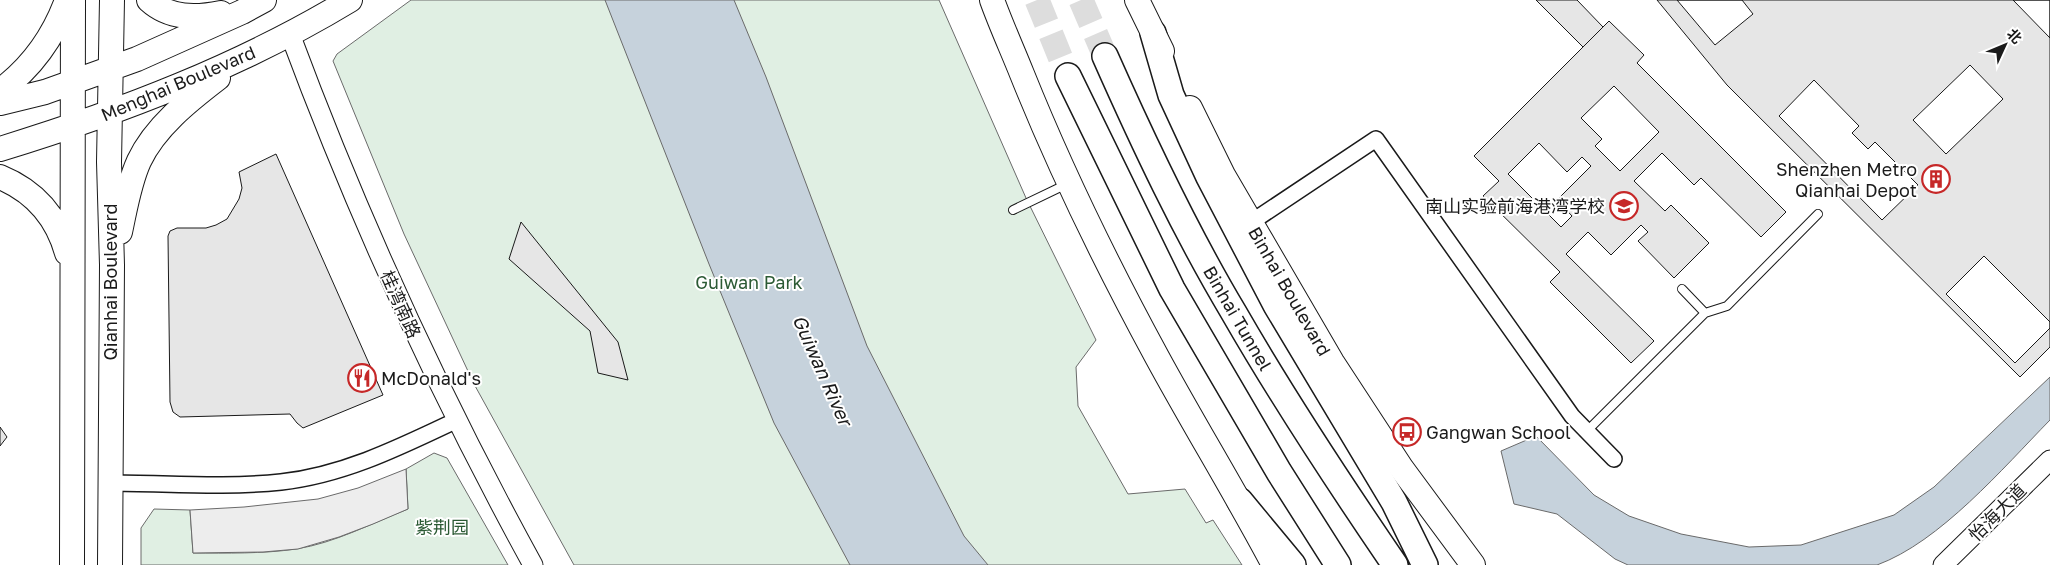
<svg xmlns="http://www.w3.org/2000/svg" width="2050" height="565" font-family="'Golos Text','Noto Sans SC',sans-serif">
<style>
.green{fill:#e0efe3;stroke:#6a6a6a}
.parking{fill:#ededed;stroke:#6a6a6a}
.water{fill:#c6d2dc;stroke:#6a6a6a}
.building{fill:#e6e6e6;stroke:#1a1a1a;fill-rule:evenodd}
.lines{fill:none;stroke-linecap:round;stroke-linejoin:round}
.trunk-tunnel{stroke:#ddd;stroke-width:25;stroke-dasharray:25 12;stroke-linecap:butt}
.service-casing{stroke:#1a1a1a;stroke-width:10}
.minor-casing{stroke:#1a1a1a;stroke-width:18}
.tertiary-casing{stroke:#1a1a1a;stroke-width:21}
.primary-casing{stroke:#1a1a1a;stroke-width:26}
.trunk-casing{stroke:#1a1a1a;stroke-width:28}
.service{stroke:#fff;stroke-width:8}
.minor{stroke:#fff;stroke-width:15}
.tertiary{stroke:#fff;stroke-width:19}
.primary{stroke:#fff;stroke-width:24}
.trunk{stroke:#fff;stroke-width:25}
.labels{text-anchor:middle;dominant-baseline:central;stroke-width:4;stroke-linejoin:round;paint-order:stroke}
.street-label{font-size:18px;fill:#1a1a1a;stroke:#fff}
.poi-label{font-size:18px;fill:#1a1a1a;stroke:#fff;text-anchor:end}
.park-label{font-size:18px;fill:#2b5a34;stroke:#fff}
.water-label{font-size:19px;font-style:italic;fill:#1a1a1a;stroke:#fff}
</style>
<rect width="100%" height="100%" fill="#fff"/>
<path class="green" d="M411,0H939L1026,198L1096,340L1076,367L1078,406L1128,494L1185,489L1206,523L1213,520L1242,565H574L474,384L404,234L333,61L337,54Z
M434,453L447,458L508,565H141V528L154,509L190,510L193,553C227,553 262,554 296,549C335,543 372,523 408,509L406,469Z"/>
<path class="parking" d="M406,469L408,509L373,524L339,537L298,549L263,552L193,553L190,510L244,507L318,499L358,488Z"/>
<path class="water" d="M605,0H734L766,77L867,346L964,536L988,565H850L774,423L709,264Z
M2050,377V420C2003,468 1940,542 1877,565H1628L1615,559L1557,514L1514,504L1501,451L1536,436L1594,495L1629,516L1681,534L1749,547L1801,545L1894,515L1934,487Z"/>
<path class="building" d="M1536,0H1577L1603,27L1583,47Z
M1657,0H2050V347L2020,377L1727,85Z
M1677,0H1742L1753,14L1715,45Z
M2013,0H2050V38Z
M1609,21L1644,55L1637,63L1786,212L1761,237L1701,178L1694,185L1662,153L1634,181L1665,211L1671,205L1709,243L1674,278L1638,241L1648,232L1641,225L1611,255L1588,232L1566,254L1654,341L1631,363L1550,282L1560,272L1483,196L1499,181L1474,156ZM1614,86L1659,132L1620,171L1595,146L1602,139L1581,118ZM1539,143L1567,172L1582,157L1591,166L1557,200L1572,216L1561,227L1508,174Z
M1970,65L2003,99L1946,154L1913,120Z
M1814,80L1859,126L1852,133L1868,149L1875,142L1918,185L1882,220L1779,116Z
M276,154L383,395L303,428L297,423L290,414L180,417L173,412L170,402L168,236L170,231L177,228H206L216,225L227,219L239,199L242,188L239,172Z
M521,222L618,342L628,380L598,373L590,331L509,259Z
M1984,256L2050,322V328L2015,363L1946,294Z
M0,427L7,437L0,446Z"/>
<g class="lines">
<path class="trunk-tunnel" d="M1037,0L1068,76
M1081,0L1105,56"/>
<defs>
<path id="service" d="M1013,210L1067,184
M1682,289L1705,313
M1587,431L1705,313L1727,306L1818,214"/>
<path id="minor" d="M1250,223L1376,139L1572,416L1614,459
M109,483C166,483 224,488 281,482C344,475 400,447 457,420"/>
<path id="tertiary" d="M290,34C358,217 439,394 533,565
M1943,565L2050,460"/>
<path id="primary" d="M149,0C170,19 196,18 221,13
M992,0C1001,25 1012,49 1022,74C1061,171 1107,265 1157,357C1195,427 1237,495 1274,565
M1137,0L1162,51
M0,91C31,68 54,36 67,0
M0,103L45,92L137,59L242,12L264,0
M1190,108L1223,175L1332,362L1402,469L1473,565
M0,149C121,112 241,66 350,0
M0,177C34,191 57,217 67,253
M120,232C125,209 129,183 139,161C155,127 188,101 218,78
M72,565L73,0
M110,565L112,265L109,162L112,0"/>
<path id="trunk" d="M1153,33L1171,95L1209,177L1276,305L1394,502L1425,565
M1105,56C1144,144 1185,231 1234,313C1284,400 1339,483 1395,565
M1068,76L1172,289L1279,472L1338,565
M1240,501L1293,565"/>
</defs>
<use href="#service" class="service-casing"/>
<use href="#minor" class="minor-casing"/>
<use href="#tertiary" class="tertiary-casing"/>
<use href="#primary" class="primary-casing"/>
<use href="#trunk" class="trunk-casing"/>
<use href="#service" class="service"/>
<use href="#minor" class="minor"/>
<use href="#tertiary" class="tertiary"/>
<use href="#primary" class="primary"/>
<use href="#trunk" class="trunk"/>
</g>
<defs>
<symbol id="building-ring" viewBox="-11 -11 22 22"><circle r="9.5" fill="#fff" stroke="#c62828" stroke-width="1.5"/><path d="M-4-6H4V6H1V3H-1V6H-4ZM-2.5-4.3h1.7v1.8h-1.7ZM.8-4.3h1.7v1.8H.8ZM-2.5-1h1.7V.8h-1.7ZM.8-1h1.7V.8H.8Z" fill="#c62828"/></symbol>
<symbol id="school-ring" viewBox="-11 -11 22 22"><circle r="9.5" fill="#fff" stroke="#c62828" stroke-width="1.5"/><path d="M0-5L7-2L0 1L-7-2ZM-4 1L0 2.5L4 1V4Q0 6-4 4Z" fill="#c62828"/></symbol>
<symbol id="restaurant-ring" viewBox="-11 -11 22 22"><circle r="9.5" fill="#fff" stroke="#c62828" stroke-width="1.5"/><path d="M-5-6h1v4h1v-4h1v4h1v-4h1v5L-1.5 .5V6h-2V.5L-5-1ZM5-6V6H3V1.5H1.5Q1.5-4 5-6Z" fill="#c62828"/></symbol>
<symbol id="bus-ring" viewBox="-11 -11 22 22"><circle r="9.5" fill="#fff" stroke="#c62828" stroke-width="1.5"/><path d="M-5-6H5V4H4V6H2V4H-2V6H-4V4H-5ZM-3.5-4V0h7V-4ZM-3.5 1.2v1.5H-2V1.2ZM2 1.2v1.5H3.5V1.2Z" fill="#c62828"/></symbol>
</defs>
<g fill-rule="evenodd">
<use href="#building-ring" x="1920" y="163" width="32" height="32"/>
<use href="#school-ring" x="1608" y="190" width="32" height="32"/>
<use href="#restaurant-ring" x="346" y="362" width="32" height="32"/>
<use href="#bus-ring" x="1391" y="416" width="32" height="32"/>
</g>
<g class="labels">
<g class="street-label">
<text transform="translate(178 83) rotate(-23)">Menghai Boulevard</text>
<text transform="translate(110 282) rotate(-90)">Qianhai Boulevard</text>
<text transform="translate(1290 291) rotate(60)">Binhai Boulevard</text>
<text transform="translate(401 304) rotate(66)">桂湾南路</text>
<text transform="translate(1238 318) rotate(60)">Binhai Tunnel</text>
<text transform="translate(1997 512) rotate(-45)">怡海大道</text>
</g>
<g class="poi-label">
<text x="1917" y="169">Shenzhen Metro<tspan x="1917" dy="21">Qianhai Depot</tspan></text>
<text x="1605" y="206">南山实验前海港湾学校</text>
<text x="381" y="378" text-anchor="start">McDonald's</text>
<text x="1426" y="432" text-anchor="start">Gangwan School</text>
</g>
<g class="park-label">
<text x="749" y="282">Guiwan Park</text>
<text x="442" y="527">紫荆园</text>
</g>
<g class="water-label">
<text transform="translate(823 370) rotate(66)">Guiwan River</text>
</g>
</g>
<g transform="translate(2005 45) rotate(46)" stroke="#ffffff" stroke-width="4" paint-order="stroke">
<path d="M0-4L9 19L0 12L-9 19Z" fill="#1a1a1a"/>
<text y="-8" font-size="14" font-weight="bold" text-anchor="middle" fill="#1a1a1a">北</text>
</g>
</svg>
